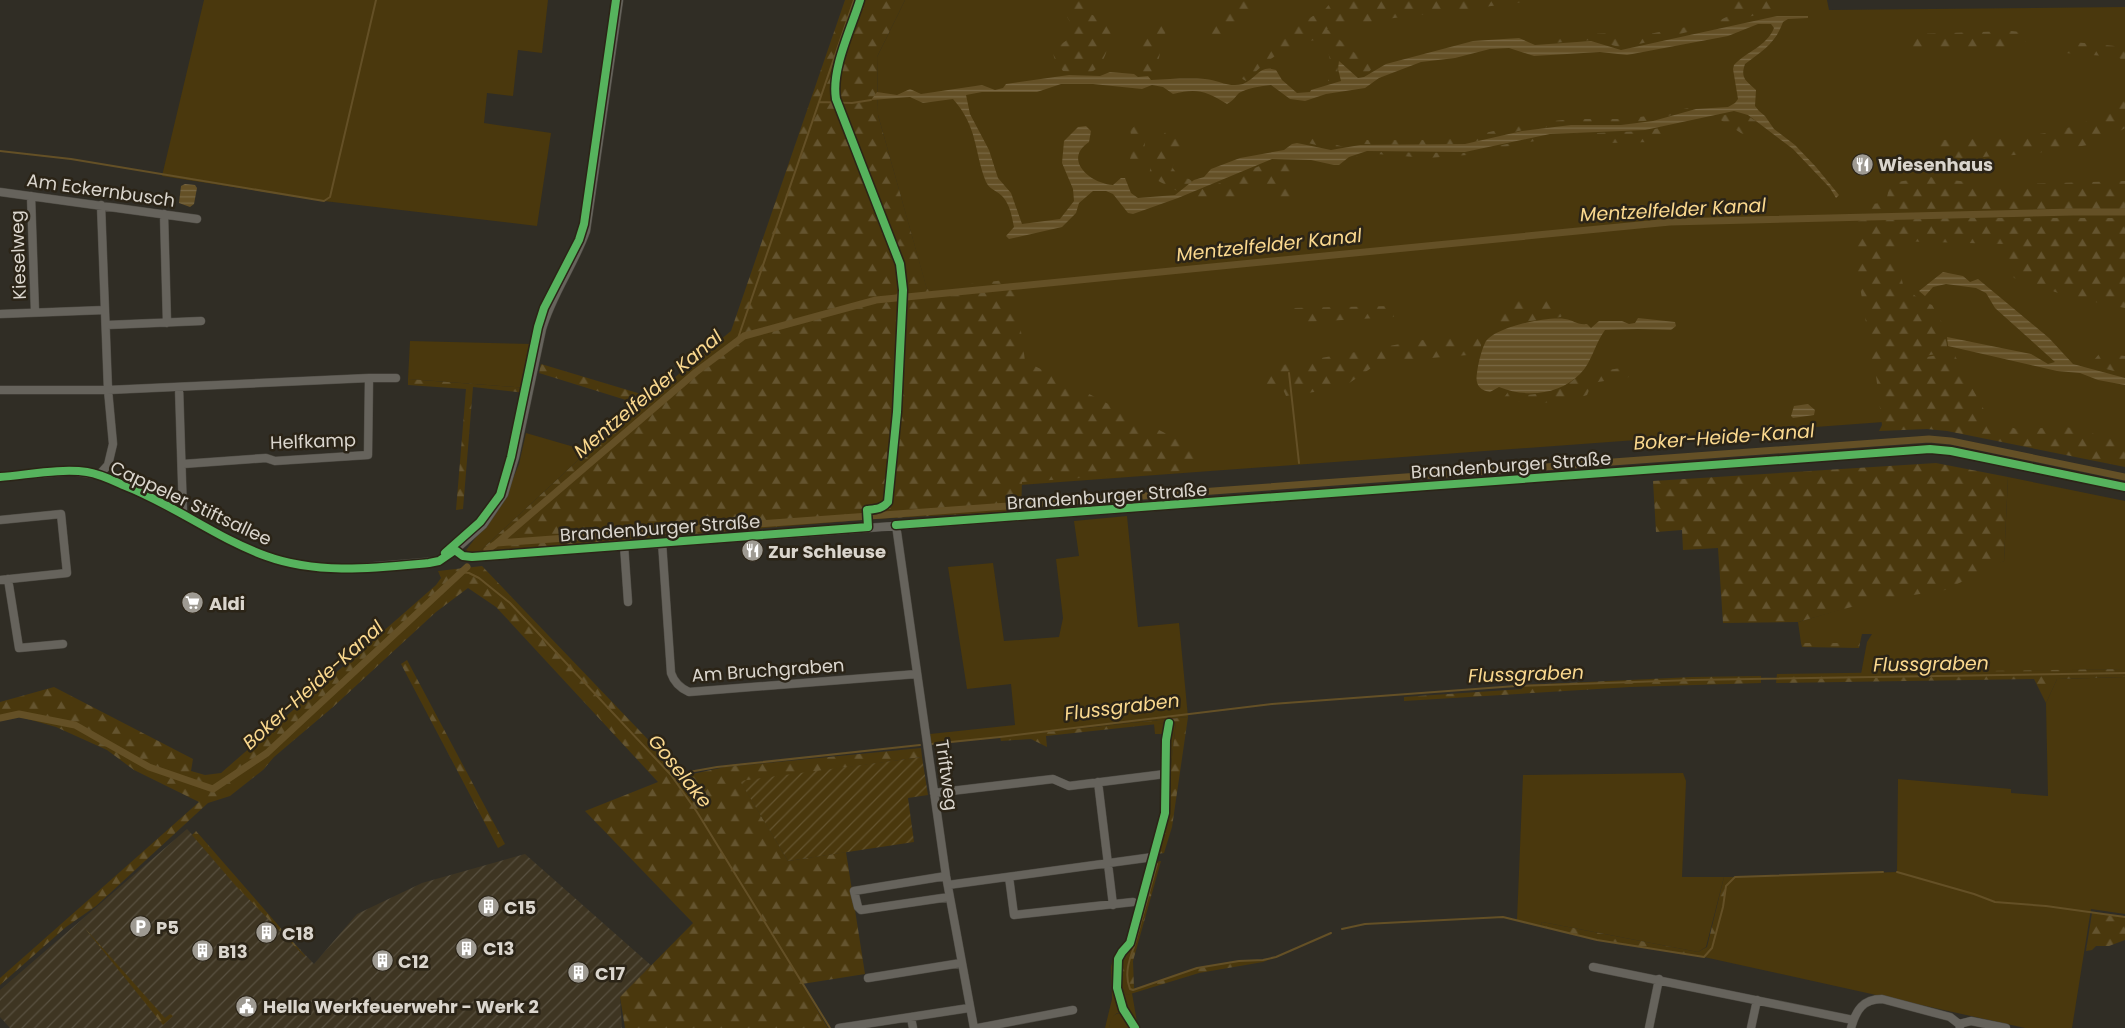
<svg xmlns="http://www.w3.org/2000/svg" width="2125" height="1028" font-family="Poppins,sans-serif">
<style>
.industrial{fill:url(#industrial-furrows)}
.grass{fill:#4a380d}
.forest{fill:url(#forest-firs)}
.park{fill:url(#park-tufts)}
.garden{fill:url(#garden-furrows)}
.water{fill:url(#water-rules);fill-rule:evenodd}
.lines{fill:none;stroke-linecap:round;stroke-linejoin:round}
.stream{stroke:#645026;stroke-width:2}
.canal{stroke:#645026;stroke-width:7}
.street-casing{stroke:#4e4b44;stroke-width:9}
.street{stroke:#66635c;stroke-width:8}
.cycleway-casing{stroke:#2b2417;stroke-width:11}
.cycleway{stroke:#56b35d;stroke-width:8}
.labels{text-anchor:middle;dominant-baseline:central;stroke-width:5;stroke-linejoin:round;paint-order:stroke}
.poi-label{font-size:18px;font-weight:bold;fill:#dad5cd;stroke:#2b2417;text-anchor:start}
.street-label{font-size:18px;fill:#dad5cd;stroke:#2b2417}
.water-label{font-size:19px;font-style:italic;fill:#fad88e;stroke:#2b2417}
</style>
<defs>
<pattern id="industrial-furrows" width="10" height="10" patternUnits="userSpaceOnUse" patternTransform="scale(1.25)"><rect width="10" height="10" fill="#3e3522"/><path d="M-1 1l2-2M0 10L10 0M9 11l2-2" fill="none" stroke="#595141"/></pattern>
<pattern id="forest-firs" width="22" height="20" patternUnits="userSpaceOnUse" patternTransform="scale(1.25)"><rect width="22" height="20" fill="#4a380d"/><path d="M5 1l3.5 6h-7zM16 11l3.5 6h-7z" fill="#64542f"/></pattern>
<pattern id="park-tufts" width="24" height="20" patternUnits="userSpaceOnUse" patternTransform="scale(1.25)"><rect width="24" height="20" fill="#4a380d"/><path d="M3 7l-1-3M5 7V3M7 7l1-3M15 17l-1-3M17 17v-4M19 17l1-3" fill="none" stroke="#64542f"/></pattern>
<pattern id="garden-furrows" width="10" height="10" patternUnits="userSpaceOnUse" patternTransform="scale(1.25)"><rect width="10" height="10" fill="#4a380d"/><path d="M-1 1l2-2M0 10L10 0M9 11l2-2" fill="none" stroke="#64542f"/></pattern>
<pattern id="water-rules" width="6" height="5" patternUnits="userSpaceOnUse" patternTransform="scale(1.25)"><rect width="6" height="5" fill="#645026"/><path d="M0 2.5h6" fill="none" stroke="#7a6844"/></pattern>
</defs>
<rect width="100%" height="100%" fill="#302d25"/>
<path class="industrial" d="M187,829L314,964L357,914L422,883L525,854L654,968L620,997L622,1028H10L0,1017V990Z"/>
<path class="grass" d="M204,0H548L542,53L518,50L513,96L487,93L484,123L551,133L537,226L324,201L162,176Z
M905,0H1827L1829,10L2125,7V456L1938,418L1020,485L927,290L878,115L877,57Z
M410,341L533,344L528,388L408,379Z
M526,433L588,451L479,552L471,553L466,550L503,503L519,464Z
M2008,477L2125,501V669L1861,674L1867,642L1872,634H1862L1860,643H1801L1798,622L2004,561Z
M1127,516L1138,627L1179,623L1188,717L931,744L930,734L1015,725L1011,684L967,689L948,567L993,563L1004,641L1059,637L1063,618L1056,559L1079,556L1074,521Z
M2125,677V914L2091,909L2072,1028H2025L1704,957L1712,948L1723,907L1726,886L1735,877L1897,872L1898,779L2011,789V793L2048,796L2046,703L2057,679Z
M1176,722L1164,827L1157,854H1151L1162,813L1164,734H1155L1154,724Z
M1683,773L1686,781L1682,877H1724L1706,947L1698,952L1542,922L1541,926L1517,920L1523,775Z
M1155,862L1132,945L1122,963V987L1127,995L1132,993L1138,1028H1132C1124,1010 1114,1006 1109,1028H1105L1112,999L1111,967L1114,955L1127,942L1149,863Z"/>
<path class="forest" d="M845,0H905L877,57L878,115L927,289L1014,279L1025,361L1194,448L1197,470L1022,482L1021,511L874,519L479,552L588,451L642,405L539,373L541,364L651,397L731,331Z
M1073,0H1091L1088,4L1090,14L1103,19L1112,26C1110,39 1106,67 1091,72C1084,74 1071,72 1063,71C1039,43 1067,49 1075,30L1067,17Z
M1238,0L1254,1L1246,13L1216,41L1208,34L1215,20Z
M1333,0H1541L1394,18L1327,29L1361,58L1374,66L1368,73L1359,75L1342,58L1338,60L1337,80L1328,81C1332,64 1331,55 1322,40C1293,38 1266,61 1246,81L1239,77L1269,43L1313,16L1320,15Z
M1729,0H1771L1772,11L1623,48L1593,40L1537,44L1536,36L1617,33L1633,37L1718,21L1735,13Z
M1158,23L1168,25L1166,33L1159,39L1160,53L1156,73L1142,72C1139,63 1140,34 1146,27C1149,24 1154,24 1158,23Z
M2011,31L2021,32L2026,41L2018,47L1913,48L1911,39L1917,34Z
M2063,41L2125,47V62L2118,57L2065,53Z
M2125,94V128L2101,143L2030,154L1965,158L1943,157L1927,149L1926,143L1942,140L2015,138L2058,131L2097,118Z
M1693,107V109L1654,120L1623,123L1573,124L1523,130L1465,144L1421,145L1361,144L1341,148L1325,147L1299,141L1301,135L1344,147L1363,140H1423L1464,138L1523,124L1573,119H1624L1655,115Z
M1733,113L1748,116L1759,123L1753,135H1744L1716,117Z
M1689,122L1652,142L1605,143L1590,136L1549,138L1467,155L1427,158L1377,154L1356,157L1366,152L1464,153L1550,135L1645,131Z
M1136,125L1147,128L1143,158L1136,167L1130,159L1133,145L1130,130Z
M1171,127L1189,140L1186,147L1172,167L1179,177L1189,179L1204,190L1273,160L1295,162L1289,204L1284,203L1272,189L1259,185L1245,193L1240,200H1194L1149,176C1152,160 1157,137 1171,127Z
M1930,177L1989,185L2125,181V210L1857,214L1859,206L1886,202L1890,183Z
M1867,218H2125V308L2070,297L2014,278L2005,263V244L1894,241L1903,285L1920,300L1932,305L1945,328L1947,347L1953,351L1873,365L1852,238L1857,230L1858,221Z
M1566,297L1567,306L1561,317L1530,321L1496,331L1497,302Z
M1394,306V317L1290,323L1292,308Z
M1440,337H1481V354L1380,362L1342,388L1286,396L1282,387H1261L1264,368Z
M1953,352L1990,421L2020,430L2063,426L2125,442V467L1947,431L1927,429L1879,431L1882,425L1875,367Z
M2100,353L2125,356V374L2095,366L2093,361Z
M1628,367L1629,377L1592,383L1587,395C1560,405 1531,404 1503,399L1508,392L1527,395L1544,393L1563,388L1581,374Z
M408,379L528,388L526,393L473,387L463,509L456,510L466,389L408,385Z
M1936,463L2008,477L2004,561L1945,590L1869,602L1798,622L1723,623L1718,548L1683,550L1682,530L1656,532L1653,481Z
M482,566L683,776L725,767L921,748L922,757L741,782L788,861L846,852L865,974L802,984L828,1028H625L620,997L693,923L585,811L658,782L496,607L468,588L436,612L333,707L274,757L263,770L230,796L208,803L96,906L66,927L0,985V978L199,802L134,770L107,750L56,727L17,716L0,721V702L54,687L193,759L191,771L205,775L221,773L436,585L441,578L438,571Z
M1801,643H1860L1859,648L1802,647Z
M407,660L505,844L498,848L401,664Z
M2125,669V677L2057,679L2046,703L2034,679L1776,683L1777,674Z
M1761,676V683L1630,687L1404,701V697L1522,689V685L1692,677Z
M1188,717L1172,827L1164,853L1157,854L1164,827L1176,722L1046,736L1047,747L1031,739L1001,741L1000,737Z
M196,831L305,956V957L236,886L192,835Z
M1161,861L1133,961L1134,989L1197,968L1239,961L1263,960L1276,957L1263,962L1199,973L1127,995L1122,987V963L1132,945L1155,862Z
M1724,877H1735L1726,886L1723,907L1712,948L1704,957L1597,940L1541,926L1542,922L1698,952L1707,947Z
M2092,913L2125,916V940L2109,946H2096L2092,950L2086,951Z
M83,926L165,1018L170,1014L173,1016L163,1025Z"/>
<path class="park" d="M1122,1013L1127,1016L1132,1028H1109C1111,1018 1112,1014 1122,1013Z"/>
<path class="garden" d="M922,757L928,795L908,798L914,842L788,861L740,781Z"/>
<path class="water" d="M1777,16H1808V18L1788,19L1783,22C1775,44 1763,50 1745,64C1740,78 1746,81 1756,90L1755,106L1759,111L1765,116L1774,129L1795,145L1816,167L1839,195L1836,198L1830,188L1793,149L1748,115L1734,111L1645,130L1550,134L1465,152L1367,151L1349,157L1339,165H1334L1311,160L1272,159L1178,198L1133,214L1128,213L1113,194L1106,191H1093L1079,203L1076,213L1062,227L1009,239L1006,236L1014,227C1012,217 1010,205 1003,197C998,191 990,190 986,182C974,151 978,127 953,99L923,103L910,97L871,100L877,92L897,95L910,89L921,94L982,85L995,90L1003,88L1006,84L1069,75L1100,76L1110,72L1134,74L1138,77L1148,76L1151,80C1169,79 1187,78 1205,79C1218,80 1229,88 1243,84C1256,79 1260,64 1276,70L1282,80L1297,93L1310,92L1311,90L1341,81L1338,69L1339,61L1358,78L1364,77L1386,64L1473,41L1519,38L1535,45L1591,41L1621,50ZM1758,24H1771L1774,28C1766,47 1747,51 1734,65L1733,69L1738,99L1735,103L1728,107L1696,109L1653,121L1621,125H1571L1522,131L1465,144L1360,145L1331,150L1297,143L1292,144L1284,150L1240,158L1211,169L1204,177L1194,180L1175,195L1138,198L1131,193L1125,178H1121L1113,185C1091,184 1062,160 1089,142L1091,131L1086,126L1078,127L1064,141L1062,163L1073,189L1074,201L1060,219L1022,224L1011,193L998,178L989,150L970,114L966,95L982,92H1037L1061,84H1093L1142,89L1152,85L1163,87L1173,94C1197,88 1206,91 1227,104C1233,101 1235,97 1239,93C1248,88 1261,86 1271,85L1290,99L1305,101L1326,94L1365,88L1379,78L1421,62L1455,58L1490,49L1509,48L1534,56L1600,52L1627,55L1728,36Z
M185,184L195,185L197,188L194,204L190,207L179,203L181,186Z
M1943,272L1963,276L1970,282L1978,279L2049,338L2073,364L2125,378V385L2098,380L2080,373L2057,371L1948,346L1947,337L2031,354L2048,364L2055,362L1995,308L1986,293L1976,288L1946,284L1933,287L1925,296L1919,291Z
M1638,318L1675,322L1676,326L1671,330L1638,329L1605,330C1595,343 1592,362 1580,374C1559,395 1526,398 1499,387L1490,392C1479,390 1475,384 1477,373C1478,365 1481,351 1485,343C1493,327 1548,316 1565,319C1574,320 1576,325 1587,324L1591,328L1599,321H1622L1629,324L1635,323Z
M1808,404L1815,410L1814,415L1793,418L1791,416L1794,406Z"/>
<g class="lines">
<path class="stream" d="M819,102L852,103L871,100
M0,151L71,159L324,201L330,197L376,0
M736,344L854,0
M1289,373L1299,463
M461,572L469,573L479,578L510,603L671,775L697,812L830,1028
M931,744L1000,737L1272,704L1516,686L1692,680L2125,673
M672,775L717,767L920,745
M1157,864L1134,947C1129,960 1124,975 1130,989L1133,990L1197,968L1239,961L1263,960L1276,957L1331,933
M1897,872L1974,894L1995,902L2046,906L2125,917
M1342,929L1365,924L1503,917L1597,940L1704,957L1712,948L1723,907L1726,886L1735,877L1883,872"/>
<path class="canal" d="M497,543L696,372L744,336L876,300L1670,222L2074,212H2125
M487,550L497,543L1929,439L1951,441L2125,477
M0,718L19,714L75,725L149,767L213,789L267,753L467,567"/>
<defs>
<path id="street" d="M0,192L197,219
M31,196L35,312
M164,214L167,323
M0,314L105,310
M107,325L201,321
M369,378H396
M179,387L183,513
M0,390H108L369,378L368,455L275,461L266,458L183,464
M99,475L108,465L113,444L108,390L101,205
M0,477L72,471L99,475L135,490L243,546L268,557L299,565L342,569L439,561L455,550L483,525L504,494L515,457L542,329C552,294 574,265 586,231L619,0
M0,520L61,514L67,573L0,580
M896,525L946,876L974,1028
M662,542L671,673C674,682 680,688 689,692L917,674
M624,545L628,602
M455,550L463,556L478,557L1930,449L1951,451L2125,487
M8,579L19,648L63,644
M1098,782L1113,905
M934,793L1053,779L1069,786L1165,774
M946,876L854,891L858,907L861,910L949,897
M1009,877L1014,915L1133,902
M948,885L1153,857
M1593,967L1853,1020
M868,978L961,963
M911,1018L913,1028
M1959,1024L1971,1021L2006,1028
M839,1028L969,1008
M978,1028L1073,1010
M1649,1028L1659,979
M1751,1028L1757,1000
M1851,1028C1856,1010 1863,999 1882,999L1950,1017L1959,1024L1960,1028"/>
</defs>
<use href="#street" class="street-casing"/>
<use href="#street" class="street"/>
<defs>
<path id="cycleway" d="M0,477C27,475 61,468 87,472C100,474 112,480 123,485C173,504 216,538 266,556C318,575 375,568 429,563L439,561L455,550L463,556L472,557L868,527L867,510C876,509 882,509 888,502L897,412L903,290L900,264L836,99C831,69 851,29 860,0
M896,525L1930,449L1951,451L2125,487
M445,553L480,522L500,495L511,457L538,327L544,308L579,240L584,224L616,0
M1135,1028L1123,1009L1117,988L1118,959L1122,952L1130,943L1165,813L1166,740L1169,723"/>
</defs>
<use href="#cycleway" class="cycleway-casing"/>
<use href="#cycleway" class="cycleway"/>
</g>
<defs>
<symbol id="restaurant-disc" viewBox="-11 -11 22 22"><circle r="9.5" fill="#9e9a92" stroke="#2b2417"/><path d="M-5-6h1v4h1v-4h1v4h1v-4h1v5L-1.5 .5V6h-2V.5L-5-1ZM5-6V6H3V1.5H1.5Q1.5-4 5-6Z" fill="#fff"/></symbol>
<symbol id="supermarket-disc" viewBox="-11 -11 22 22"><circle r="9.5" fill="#9e9a92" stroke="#2b2417"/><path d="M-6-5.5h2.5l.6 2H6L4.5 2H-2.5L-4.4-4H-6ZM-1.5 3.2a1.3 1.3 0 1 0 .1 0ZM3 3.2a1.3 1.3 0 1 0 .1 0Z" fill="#fff"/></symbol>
<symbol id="building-disc" viewBox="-11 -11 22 22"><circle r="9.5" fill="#9e9a92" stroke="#2b2417"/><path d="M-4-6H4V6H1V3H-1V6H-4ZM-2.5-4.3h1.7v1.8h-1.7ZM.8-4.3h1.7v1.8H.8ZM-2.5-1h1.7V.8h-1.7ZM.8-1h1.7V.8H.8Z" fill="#fff"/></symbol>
<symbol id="parking-disc" viewBox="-11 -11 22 22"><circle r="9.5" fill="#9e9a92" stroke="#2b2417"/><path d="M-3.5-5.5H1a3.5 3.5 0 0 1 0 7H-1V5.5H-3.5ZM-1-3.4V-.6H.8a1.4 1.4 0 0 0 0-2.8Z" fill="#fff"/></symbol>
<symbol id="civic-disc" viewBox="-11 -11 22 22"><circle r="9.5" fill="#9e9a92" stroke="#2b2417"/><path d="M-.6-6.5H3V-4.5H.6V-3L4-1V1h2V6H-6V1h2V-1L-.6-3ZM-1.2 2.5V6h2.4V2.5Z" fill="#fff"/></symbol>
</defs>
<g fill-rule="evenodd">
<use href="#restaurant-disc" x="1850" y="152" width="25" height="25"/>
<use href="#restaurant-disc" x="740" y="538" width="25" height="25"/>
<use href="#supermarket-disc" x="180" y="590" width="25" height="25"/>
<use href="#building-disc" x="476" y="894" width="25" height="25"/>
<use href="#parking-disc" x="128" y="914" width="25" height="25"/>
<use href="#building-disc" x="254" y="920" width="25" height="25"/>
<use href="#building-disc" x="454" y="936" width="25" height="25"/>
<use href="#building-disc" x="190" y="938" width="25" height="25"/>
<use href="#building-disc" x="370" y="948" width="25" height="25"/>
<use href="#building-disc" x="566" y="960" width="25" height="25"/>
<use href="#civic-disc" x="234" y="994" width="25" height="25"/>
</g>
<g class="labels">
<g class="poi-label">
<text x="1878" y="164">Wiesenhaus</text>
<text x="768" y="551">Zur Schleuse</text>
<text x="209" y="603">Aldi</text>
<text x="504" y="907">C15</text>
<text x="156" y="927">P5</text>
<text x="282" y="933">C18</text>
<text x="483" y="948">C13</text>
<text x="218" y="951">B13</text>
<text x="398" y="961">C12</text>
<text x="595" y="973">C17</text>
<text x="263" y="1006">Hella Werkfeuerwehr - Werk 2</text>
</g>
<g class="street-label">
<text transform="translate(101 190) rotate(8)">Am Eckernbusch</text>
<text transform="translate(18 255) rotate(-92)">Kieselweg</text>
<text transform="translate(313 441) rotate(-2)">Helfkamp</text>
<text transform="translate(1511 465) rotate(-4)">Brandenburger Straße</text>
<text transform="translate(1107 496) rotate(-4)">Brandenburger Straße</text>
<text transform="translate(191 503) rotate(25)">Cappeler Stiftsallee</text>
<text transform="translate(660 528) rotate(-4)">Brandenburger Straße</text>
<text transform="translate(768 670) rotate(-4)">Am Bruchgraben</text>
<text transform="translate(947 775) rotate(82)">Triftweg</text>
</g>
<g class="water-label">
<text transform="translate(1673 210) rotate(-3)">Mentzelfelder Kanal</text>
<text transform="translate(1269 245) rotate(-6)">Mentzelfelder Kanal</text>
<text transform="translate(648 394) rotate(-40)">Mentzelfelder Kanal</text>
<text transform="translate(1724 437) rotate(-4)">Boker-Heide-Kanal</text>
<text transform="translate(1931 664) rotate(-1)">Flussgraben</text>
<text transform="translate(1526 674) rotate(-2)">Flussgraben</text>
<text transform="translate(313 685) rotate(-42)">Boker-Heide-Kanal</text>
<text transform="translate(1122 707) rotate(-7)">Flussgraben</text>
<text transform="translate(680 771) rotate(51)">Goselake</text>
</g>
</g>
</svg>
